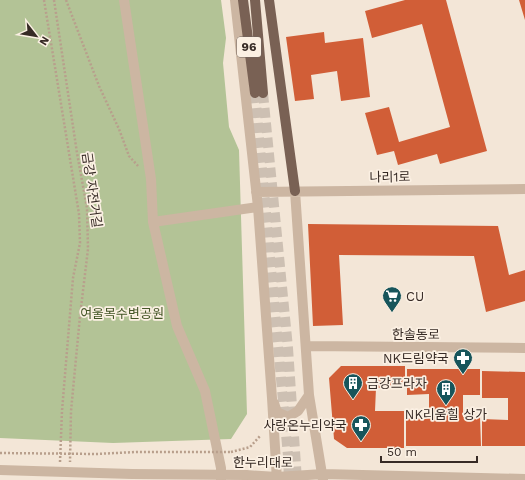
<svg xmlns="http://www.w3.org/2000/svg" width="525" height="480" font-family="'Work Sans','Noto Sans KR',sans-serif">
<style>
.green{fill:#b3c396}
.building{fill:#d15e37}
.lines{fill:none;stroke-linecap:round;stroke-linejoin:round}
.major-tunnel{stroke:#cdc0b3;stroke-width:10;stroke-dasharray:10 5;stroke-linecap:butt}
.path{stroke:#b89f8c;stroke-width:2.5;stroke-dasharray:2 2;stroke-linecap:butt}
.minor{stroke:#ccb6a2;stroke-width:10}
.major{stroke:#796154;stroke-width:10}
.path-bridge{stroke:#b89f8c;stroke-width:2.5;stroke-dasharray:2 2;stroke-linecap:butt}
.minor-bridge{stroke:#ccb6a2;stroke-width:10}
.labels{text-anchor:middle;dominant-baseline:central;stroke-width:3.5;stroke-linejoin:round;paint-order:stroke}
.shield{fill:#fbf0e3;stroke:#71655e;stroke-width:1}
.shield-label{font-size:12px;font-weight:bold;fill:#362a25}
.street-label{font-size:13px;fill:#362a25;stroke:#fbf0e3}
.poi-label{font-size:13px;fill:#362a25;stroke:#fbf0e3;text-anchor:start}
.park-label{font-size:13px;fill:#445627;stroke:#fbf0e3}
</style>
<rect width="100%" height="100%" fill="#f3e6d7"/>
<path class="green" d="M0,0H221L226,38L223,63L229,127L239,150L247,414L231,439L113,443L0,438Z"/>
<path class="building" d="M405,0H446L487,151L440,164L437,154L398,165L394,151L377,155L365,113L389,107L399,142L450,127L422,24L372,38L365,11Z
M519,0H525V20Z
M324,32L325,43L363,38L370,97L341,101L337,71L311,75L314,99L295,101L286,37Z
M308,224L498,226L509,275L525,270V301L486,312L474,256L339,255L343,325L313,326Z
M341,366H405V388H376L375,411H404V448H347L334,439L329,378Z
M407,369H480V395H463V417H480L481,446H406V417H429V394L407,395Z
M482,371L525,372V446H482V419L508,420V398H482Z"/>
<g class="lines">
<path class="major-tunnel" d="M255,93L288,456L289,480
M263,93L288,348L297,480"/>
<path class="path" d="M44,0L79,214L80,243L73,278L62,411L60,462
M54,0L77,153L87,208L88,249L80,316L71,411L70,462
M66,0L99,86L119,129L129,156L138,166
M231,452L250,447L260,436"/>
<path class="minor" d="M124,0L151,179L153,222L177,326L205,391L221,468V480
M235,0L258,207L272,398L277,480
M295,191L309,395L323,480
M256,192L525,189
M153,222L258,207
M306,346L525,348
M274,403L277,412L288,417L298,411L309,395
M246,475L277,477L323,474L525,479"/>
<path class="major" d="M243,0L255,93
M255,0L263,93
M269,0L295,191"/>
<path class="path-bridge" d="M0,453L96,454L136,452H231"/>
<path class="minor-bridge" d="M0,470L132,474L246,475"/>
</g>
<defs>
<symbol id="supermarket-pin" viewBox="-11 -11 22 30"><path d="M0 17L-7.5 6A9.5 9.5 0 1 1 7.5 6Z" fill="#17555b" stroke="#fbf0e3"/><path d="M-6-5.5h2.5l.6 2H6L4.5 2H-2.5L-4.4-4H-6ZM-1.5 3.2a1.3 1.3 0 1 0 .1 0ZM3 3.2a1.3 1.3 0 1 0 .1 0Z" fill="#fff"/></symbol>
<symbol id="pharmacy-pin" viewBox="-11 -11 22 30"><path d="M0 17L-7.5 6A9.5 9.5 0 1 1 7.5 6Z" fill="#17555b" stroke="#fbf0e3"/><path d="M-2-6h4v4h4v4h-4v4h-4v-4h-4v-4h4Z" fill="#fff"/></symbol>
<symbol id="building-pin" viewBox="-11 -11 22 30"><path d="M0 17L-7.5 6A9.5 9.5 0 1 1 7.5 6Z" fill="#17555b" stroke="#fbf0e3"/><path d="M-4-6H4V6H1V3H-1V6H-4ZM-2.5-4.3h1.7v1.8h-1.7ZM.8-4.3h1.7v1.8H.8ZM-2.5-1h1.7V.8h-1.7ZM.8-1h1.7V.8H.8Z" fill="#fff"/></symbol>
</defs>
<g fill-rule="evenodd">
<use href="#supermarket-pin" x="381" y="285" width="22" height="30"/>
<use href="#pharmacy-pin" x="452" y="347" width="22" height="30"/>
<use href="#building-pin" x="342" y="372" width="22" height="30"/>
<use href="#building-pin" x="435" y="378" width="22" height="30"/>
<use href="#pharmacy-pin" x="350" y="414" width="22" height="30"/>
</g>
<g class="labels">
<rect class="shield" x="237" y="37" width="24" height="20" rx="3"/>
<g class="shield-label">
<text x="249" y="47">96</text>
</g>
<g class="street-label">
<text transform="translate(390 177) rotate(-1)">나리1로</text>
<text transform="translate(92 190) rotate(82)">금강 자전거길</text>
<text x="416" y="334">한솔동로</text>
<text x="263" y="462">한누리대로</text>
</g>
<g class="poi-label">
<text x="406" y="296">CU</text>
<text x="449" y="358" text-anchor="end">NK드림약국</text>
<text x="367" y="383">금강프라자</text>
<text x="446" y="414" text-anchor="middle">NK리움힐 상가</text>
<text x="347" y="425" text-anchor="end">사랑온누리약국</text>
</g>
<g class="park-label">
<text x="122" y="313">여울목수변공원</text>
</g>
</g>
<g transform="translate(36 36) rotate(121)" stroke="#fbf0e3" stroke-width="3" paint-order="stroke">
<path d="M0-3L7 15L0 10L-7 15Z" fill="#362a25"/>
<text y="-6" font-size="11" font-weight="bold" text-anchor="middle" fill="#362a25">N</text>
</g>
<path d="M381 456v6h96v-6" fill="none" stroke="#362a25" stroke-width="2"/>
<text x="387" y="456" font-size="12" fill="#362a25" stroke="#fbf0e3" stroke-width="3" paint-order="stroke">50 m</text>
</svg>
